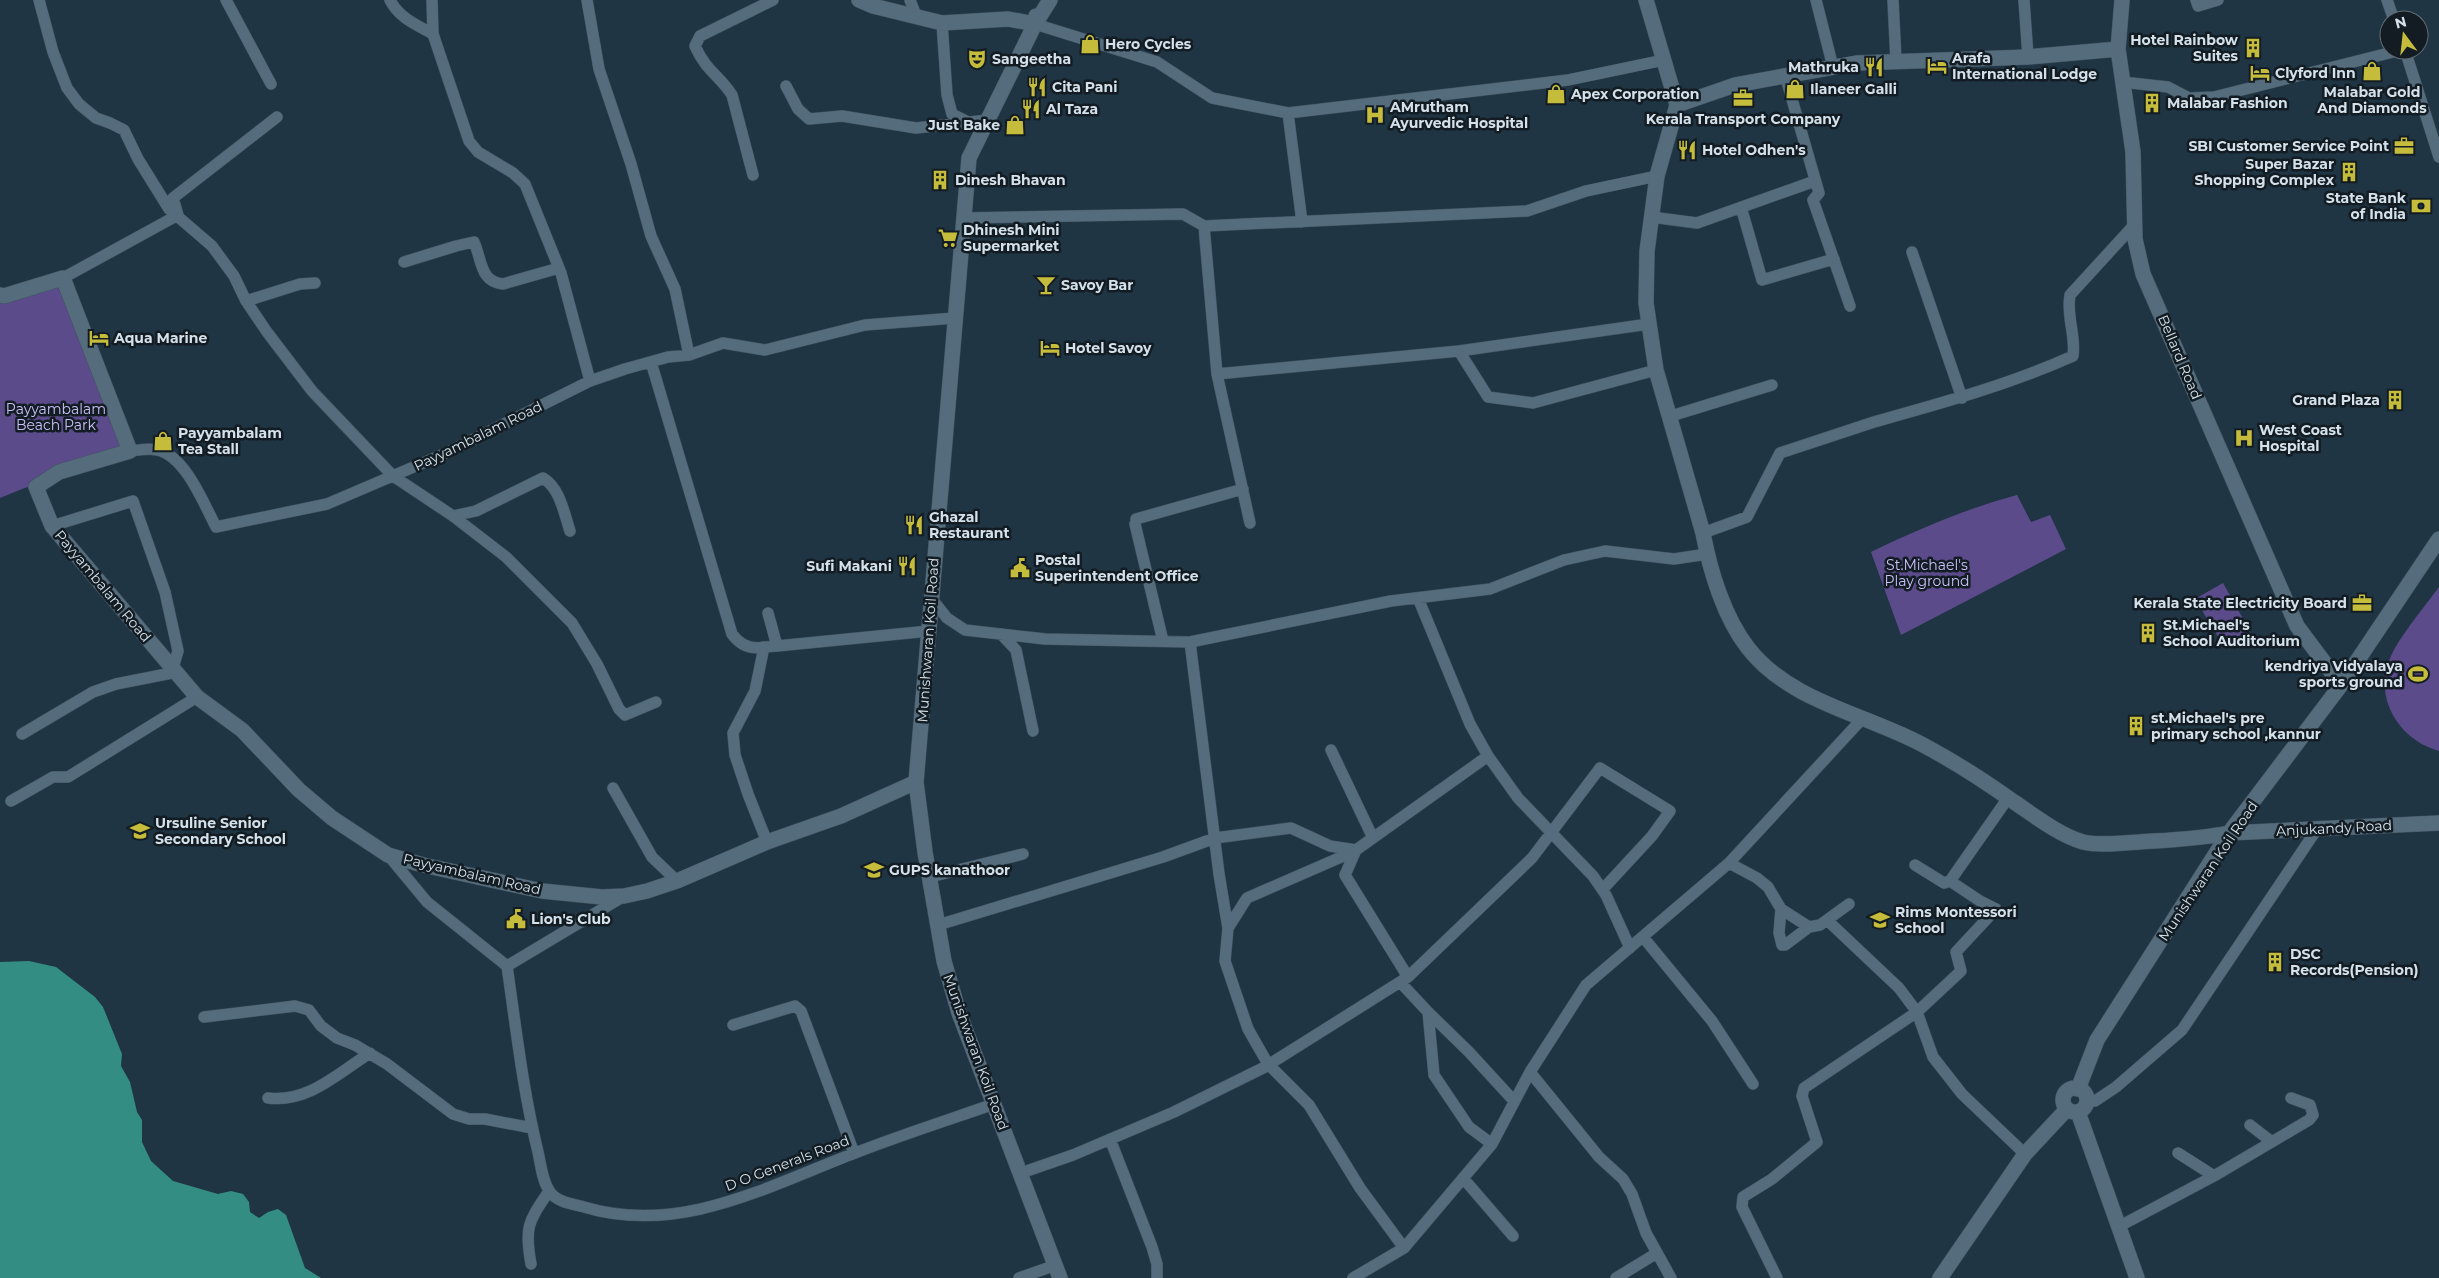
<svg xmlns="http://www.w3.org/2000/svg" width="2439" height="1278" font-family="Montserrat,sans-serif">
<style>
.green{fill:#5b4b8b}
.water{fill:#338d83}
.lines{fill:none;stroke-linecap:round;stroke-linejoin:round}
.street-casing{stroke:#415360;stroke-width:12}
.secondary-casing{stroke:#415360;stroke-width:16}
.street{stroke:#556c7c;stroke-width:11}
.secondary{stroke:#556c7c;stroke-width:15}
.labels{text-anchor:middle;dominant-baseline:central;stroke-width:5;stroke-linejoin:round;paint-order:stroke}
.poi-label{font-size:14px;font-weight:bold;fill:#d4e1ea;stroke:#121c22;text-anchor:start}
.street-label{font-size:14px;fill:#d4e1ea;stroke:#121c22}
.park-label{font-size:14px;fill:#cbc0fa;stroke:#121c22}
</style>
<rect width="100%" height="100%" fill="#203544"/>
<path class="green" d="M63,278L130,451L22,489L0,498V295Z
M2017,495L2031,522L2050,515L2066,549L1901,635L1871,552C1919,529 1965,509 2017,495Z
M2223,583L2251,633L2225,648L2195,599Z
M2439,587V751C2398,740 2372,696 2391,656C2400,636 2425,606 2439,587Z"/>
<path class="water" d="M29,961L56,967L95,997L103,1007L122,1054L121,1066L130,1082L137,1112L142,1120V1142L151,1161L173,1181L218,1194L231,1191L243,1194L249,1202L250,1212L259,1218L268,1212L278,1209L286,1215L305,1268L321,1278H326H0V962Z"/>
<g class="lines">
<defs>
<path id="street" d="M39,0L53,52L67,88L79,104L96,118L110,123L124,130L138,159L169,209L212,246L234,276L246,301L267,332L312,391L393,476L453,516L506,557L572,623L597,664L619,709L625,715L656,702
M226,0L271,84
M390,0C399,18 417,25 433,34
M432,0L433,34L469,141L478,152L513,173L525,184L561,273L590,381
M587,0L599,69L631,164L651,236L675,289L689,355
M910,0L917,18
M1816,0L1833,67
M1893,0L1896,61
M2024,0L2028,57
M2196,0L2198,6L2218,0
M2387,0L2394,20
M942,23L947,95L952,114L966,121
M1035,24L1157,62L1212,98L1288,113L1568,80L1664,60
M2405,50L2439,157
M1785,75L1819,193L1813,200L1850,306
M2122,82L2168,87L2189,98L2214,97L2401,50
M786,86L798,109L809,119L842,116L916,128L988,120
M1288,113L1302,222
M753,175L732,95C719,75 706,71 695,46L700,36L773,0
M1741,207L1762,280L1834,259
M1651,217L1697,223L1815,181
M964,218L1183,214L1204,226
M1912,252L1962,398
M404,262L456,246L474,242C482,260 480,282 503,284L559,268
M63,278L178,215L173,198L277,117
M246,301L300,284L315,283
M1459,351L1649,324
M651,362L732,634C740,645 750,650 764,647
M1656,370L1533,403L1488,397L1459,351L1217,374L1204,226L1527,211L1586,191L1657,176
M1217,374L1250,523
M1671,416L1772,385
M130,451C139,450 149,448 157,450C185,455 204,504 216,527L327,504L444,454L590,381L625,369L668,357L689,355L723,343L765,350L865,325L955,318
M453,516L476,511L543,478C560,488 564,513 570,531
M1136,519L1243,489
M1135,524L1163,641
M52,526L133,501L165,592L178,651L173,668
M1703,533L1747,517L1780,453C1811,443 1843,432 1874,422C1942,403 2008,385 2073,356C2076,335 2066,316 2070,295L2135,224
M931,598L947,618L965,630L1045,639L1190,642L1391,601L1490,589L1564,560L1605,551L1674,559L1707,554
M1001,634L1016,650L1033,731
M1190,642L1219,874L1228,928L1225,961L1248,1029L1268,1064L1309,1105L1360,1188L1404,1248L1492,1144
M777,646L929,631
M22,734L93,692L116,684L177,672
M1331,750L1373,838
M1488,756L1518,798L1593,876L1606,895L1630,948
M613,788L652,857L677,881
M11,801L53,777H68L197,697
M767,842L748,794L735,755L733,733L755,691L764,647L777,646L768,613
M388,855L427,902L507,966
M1729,863L1757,878L1768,887L1781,909L1809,927
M1915,865L1944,883L1950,881L2008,798
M930,877L1023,854
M1781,909L1779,933L1782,945H1785L1809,927L1820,925L1849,904
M1827,920L1899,988L1917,1012L1933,1057L1962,1094L2025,1154
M938,925L1163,857L1215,838L1291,828L1330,846L1356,850
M1228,928L1247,898L1355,851
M1643,937L1712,1021L1753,1084
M507,966C516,1028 523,1091 538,1152C541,1165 542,1181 550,1192C557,1202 572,1204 584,1207C679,1236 768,1186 855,1153C901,1135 948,1120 994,1104
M507,966L624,896
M1408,977L1345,875L1356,850L1488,756L1470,724L1418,598
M1400,982L1428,1012L1434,1075L1469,1127L1492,1144L1530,1072L1586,985L1729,863L1862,719
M1428,1012L1469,1052L1514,1101
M204,1017L295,1006L309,1010L321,1026L337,1038L355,1045L387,1064L453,1114L469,1119H485L532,1128
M733,1025L795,1006L801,1011L854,1153
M1530,1072L1599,1157L1623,1179L1632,1194L1646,1233L1671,1278
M268,1098C308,1103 337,1074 370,1053
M2087,1100L2095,1101L2116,1087L2182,1030L2317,829
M2250,1125L2272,1142
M1110,1139L1152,1247L1157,1264V1278
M2178,1153L2214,1176
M1021,1173L1073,1155L1174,1112L1265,1067L1408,977L1532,858L1600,768L1670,811L1652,836L1603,889
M1463,1178L1513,1236
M2118,1227L2214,1176L2309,1120L2313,1115L2310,1105L2291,1098
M531,1264C524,1226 529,1221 549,1191
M1019,1278L1056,1265
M1353,1278L1404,1248
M1616,1278L1657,1253
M1777,1278L1742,1207L1743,1197L1772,1179L1817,1142L1802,1096L1804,1088L1917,1012L1961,971L1956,952L1996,909L1980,901L1950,881"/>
<path id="secondary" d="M859,0L873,6L942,23L1008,19L1035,24L1036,16
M1050,0L1035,24L969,158L916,782L925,852L944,961L959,1013L1060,1278
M1646,0L1677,105
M2122,0L2118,49L2133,152L2135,239L2143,274L2297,626L2341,685
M1677,105L1657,176L1647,251L1646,303L1656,370L1703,533C1710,571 1724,617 1748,648C1791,703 1867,714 1925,746C1955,762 1986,782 2014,802C2035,816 2059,835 2083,842C2100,846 2121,843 2139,842C2169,840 2199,839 2229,833L2439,823
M1677,105L1735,85L1857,63L2028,57L2118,49
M0,295L4,296L63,278L130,451L59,472L36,487L52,526L197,697L242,730L299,790L332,818L388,855L423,865L542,891L602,897L624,896L647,891L677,881L767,842L841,816L916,782
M2063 1100a12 12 0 1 1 24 0a12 12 0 1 1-24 0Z
M2078,1089L2097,1040L2229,833L2341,685L2439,539
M2078,1112L2137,1278
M1940,1278L2025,1154L2067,1109"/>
</defs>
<use href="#street" class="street-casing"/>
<use href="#secondary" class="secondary-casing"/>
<use href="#street" class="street"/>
<use href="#secondary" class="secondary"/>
</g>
<defs>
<symbol id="shop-bare" viewBox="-9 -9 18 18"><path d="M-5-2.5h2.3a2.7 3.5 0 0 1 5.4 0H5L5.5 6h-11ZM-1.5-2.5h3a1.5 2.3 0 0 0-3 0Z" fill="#c6bc3c" stroke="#121c22" stroke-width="2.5" paint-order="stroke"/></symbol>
<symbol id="building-bare" viewBox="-9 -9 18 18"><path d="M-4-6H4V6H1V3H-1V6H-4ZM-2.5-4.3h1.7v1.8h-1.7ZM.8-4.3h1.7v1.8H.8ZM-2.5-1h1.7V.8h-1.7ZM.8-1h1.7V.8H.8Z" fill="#c6bc3c" stroke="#121c22" stroke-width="2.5" paint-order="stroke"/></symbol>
<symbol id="theatre-bare" viewBox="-9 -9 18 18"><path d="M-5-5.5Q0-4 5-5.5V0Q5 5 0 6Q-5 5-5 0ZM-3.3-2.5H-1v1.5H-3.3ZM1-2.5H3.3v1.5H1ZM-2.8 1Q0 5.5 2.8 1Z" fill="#c6bc3c" stroke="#121c22" stroke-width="2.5" paint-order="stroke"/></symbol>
<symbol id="hotel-bare" viewBox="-9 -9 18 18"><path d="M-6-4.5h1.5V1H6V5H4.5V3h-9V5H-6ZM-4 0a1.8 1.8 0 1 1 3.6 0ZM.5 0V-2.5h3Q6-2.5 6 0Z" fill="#c6bc3c" stroke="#121c22" stroke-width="2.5" paint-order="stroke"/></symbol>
<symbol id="restaurant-bare" viewBox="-9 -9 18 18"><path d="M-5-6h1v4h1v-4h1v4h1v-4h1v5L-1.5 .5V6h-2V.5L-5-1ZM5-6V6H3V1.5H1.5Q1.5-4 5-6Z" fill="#c6bc3c" stroke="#121c22" stroke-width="2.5" paint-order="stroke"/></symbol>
<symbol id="office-bare" viewBox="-9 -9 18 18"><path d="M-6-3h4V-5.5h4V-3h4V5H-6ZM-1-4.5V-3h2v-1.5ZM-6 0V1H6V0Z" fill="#c6bc3c" stroke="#121c22" stroke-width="2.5" paint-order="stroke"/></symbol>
<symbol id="hospital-bare" viewBox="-9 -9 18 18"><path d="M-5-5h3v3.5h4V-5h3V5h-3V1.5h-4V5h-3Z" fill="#c6bc3c" stroke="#121c22" stroke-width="2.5" paint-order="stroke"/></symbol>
<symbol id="bank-bare" viewBox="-9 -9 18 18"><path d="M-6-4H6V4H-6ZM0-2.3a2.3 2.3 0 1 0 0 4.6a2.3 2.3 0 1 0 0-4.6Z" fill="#c6bc3c" stroke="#121c22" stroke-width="2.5" paint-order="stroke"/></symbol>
<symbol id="supermarket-bare" viewBox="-9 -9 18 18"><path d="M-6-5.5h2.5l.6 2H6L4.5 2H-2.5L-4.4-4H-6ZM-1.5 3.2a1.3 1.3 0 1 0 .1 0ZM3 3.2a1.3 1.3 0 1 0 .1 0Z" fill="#c6bc3c" stroke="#121c22" stroke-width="2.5" paint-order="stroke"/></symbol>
<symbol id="bar-bare" viewBox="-9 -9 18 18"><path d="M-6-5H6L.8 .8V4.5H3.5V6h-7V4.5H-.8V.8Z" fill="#c6bc3c" stroke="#121c22" stroke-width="2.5" paint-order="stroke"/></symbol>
<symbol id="civic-bare" viewBox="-9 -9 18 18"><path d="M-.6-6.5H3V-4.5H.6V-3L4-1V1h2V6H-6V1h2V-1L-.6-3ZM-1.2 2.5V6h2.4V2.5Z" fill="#c6bc3c" stroke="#121c22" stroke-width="2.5" paint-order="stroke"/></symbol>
<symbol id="stadium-bare" viewBox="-9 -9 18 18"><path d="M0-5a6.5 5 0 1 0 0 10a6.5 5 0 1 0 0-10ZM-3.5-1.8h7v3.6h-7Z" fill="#c6bc3c" stroke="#121c22" stroke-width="2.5" paint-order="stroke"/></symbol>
<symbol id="school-bare" viewBox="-9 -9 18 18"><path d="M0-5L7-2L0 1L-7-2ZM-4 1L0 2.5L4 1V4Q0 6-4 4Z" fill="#c6bc3c" stroke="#121c22" stroke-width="2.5" paint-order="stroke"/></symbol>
</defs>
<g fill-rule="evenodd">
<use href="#shop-bare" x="1076" y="30" width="28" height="28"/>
<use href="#building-bare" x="2239" y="34" width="28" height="28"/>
<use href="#theatre-bare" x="963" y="45" width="28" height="28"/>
<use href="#hotel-bare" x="1923" y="52" width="28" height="28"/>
<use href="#restaurant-bare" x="1860" y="53" width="28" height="28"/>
<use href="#shop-bare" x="2358" y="57" width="28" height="28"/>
<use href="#hotel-bare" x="2246" y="59" width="28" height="28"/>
<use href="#restaurant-bare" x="1023" y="73" width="28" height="28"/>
<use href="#shop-bare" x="1781" y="75" width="28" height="28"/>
<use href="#shop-bare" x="1542" y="80" width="28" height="28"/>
<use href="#office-bare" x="1729" y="84" width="28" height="28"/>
<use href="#building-bare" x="2138" y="89" width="28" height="28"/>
<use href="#restaurant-bare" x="1017" y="95" width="28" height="28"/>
<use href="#hospital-bare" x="1361" y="101" width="28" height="28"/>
<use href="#shop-bare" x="1001" y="111" width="28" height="28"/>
<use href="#office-bare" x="2390" y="132" width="28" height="28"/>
<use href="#restaurant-bare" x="1673" y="136" width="28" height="28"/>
<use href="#building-bare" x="2335" y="158" width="28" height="28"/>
<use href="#building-bare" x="926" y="166" width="28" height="28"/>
<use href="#bank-bare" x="2407" y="192" width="28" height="28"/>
<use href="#supermarket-bare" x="934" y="224" width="28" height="28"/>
<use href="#bar-bare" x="1032" y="271" width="28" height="28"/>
<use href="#hotel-bare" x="85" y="324" width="28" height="28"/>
<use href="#hotel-bare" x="1036" y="334" width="28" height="28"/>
<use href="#building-bare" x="2381" y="386" width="28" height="28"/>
<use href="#hospital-bare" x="2230" y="424" width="28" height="28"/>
<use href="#shop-bare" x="149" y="427" width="28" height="28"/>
<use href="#restaurant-bare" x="900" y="511" width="28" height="28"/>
<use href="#restaurant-bare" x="893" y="552" width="28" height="28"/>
<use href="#civic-bare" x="1006" y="554" width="28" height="28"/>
<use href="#office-bare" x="2348" y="589" width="28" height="28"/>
<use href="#building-bare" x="2134" y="619" width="28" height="28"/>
<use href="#stadium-bare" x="2404" y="660" width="28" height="28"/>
<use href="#building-bare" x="2122" y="712" width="28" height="28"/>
<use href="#school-bare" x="126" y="817" width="28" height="28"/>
<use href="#school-bare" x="860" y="856" width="28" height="28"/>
<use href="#civic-bare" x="502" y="905" width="28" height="28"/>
<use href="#school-bare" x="1866" y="906" width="28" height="28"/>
<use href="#building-bare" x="2261" y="948" width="28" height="28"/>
</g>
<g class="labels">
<g class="poi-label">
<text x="2238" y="40" text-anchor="end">Hotel Rainbow<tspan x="2238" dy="16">Suites</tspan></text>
<text x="1105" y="44">Hero Cycles</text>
<text x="1952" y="58">Arafa<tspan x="1952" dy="16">International Lodge</tspan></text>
<text x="992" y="59">Sangeetha</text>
<text x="1859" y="67" text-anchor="end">Mathruka</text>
<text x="2275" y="73">Clyford Inn</text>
<text x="1052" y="87">Cita Pani</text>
<text x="1810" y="89">Ilaneer Galli</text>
<text x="2372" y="92" text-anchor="middle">Malabar Gold<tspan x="2372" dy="16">And Diamonds</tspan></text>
<text x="1571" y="94">Apex Corporation</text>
<text x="2167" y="103">Malabar Fashion</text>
<text x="1390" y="107">AMrutham<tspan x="1390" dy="16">Ayurvedic Hospital</tspan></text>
<text x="1046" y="109">Al Taza</text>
<text x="1743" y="119" text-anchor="middle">Kerala Transport Company</text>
<text x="1000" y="125" text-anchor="end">Just Bake</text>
<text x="2389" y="146" text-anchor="end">SBI Customer Service Point</text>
<text x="1702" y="150">Hotel Odhen's</text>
<text x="2334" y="164" text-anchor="end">Super Bazar<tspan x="2334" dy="16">Shopping Complex</tspan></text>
<text x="955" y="180">Dinesh Bhavan</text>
<text x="2406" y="198" text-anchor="end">State Bank<tspan x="2406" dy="16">of India</tspan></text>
<text x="963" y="230">Dhinesh Mini<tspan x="963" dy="16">Supermarket</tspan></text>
<text x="1061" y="285">Savoy Bar</text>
<text x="114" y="338">Aqua Marine</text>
<text x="1065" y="348">Hotel Savoy</text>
<text x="2380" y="400" text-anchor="end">Grand Plaza</text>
<text x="2259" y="430">West Coast<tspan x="2259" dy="16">Hospital</tspan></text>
<text x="178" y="433">Payyambalam<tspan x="178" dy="16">Tea Stall</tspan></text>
<text x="929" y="517">Ghazal<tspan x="929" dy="16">Restaurant</tspan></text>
<text x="1035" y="560">Postal<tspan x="1035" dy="16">Superintendent Office</tspan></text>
<text x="892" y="566" text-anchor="end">Sufi Makani</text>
<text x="2347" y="603" text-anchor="end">Kerala State Electricity Board</text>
<text x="2163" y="625">St.Michael's<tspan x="2163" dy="16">School Auditorium</tspan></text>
<text x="2403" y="666" text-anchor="end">kendriya Vidyalaya<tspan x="2403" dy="16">sports ground</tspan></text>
<text x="2151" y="718">st.Michael's pre<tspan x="2151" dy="16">primary school ,kannur</tspan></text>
<text x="155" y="823">Ursuline Senior<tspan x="155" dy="16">Secondary School</tspan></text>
<text x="889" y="870">GUPS kanathoor</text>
<text x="1895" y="912">Rims Montessori<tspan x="1895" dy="16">School</tspan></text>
<text x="531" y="919">Lion's Club</text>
<text x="2290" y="954">DSC<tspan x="2290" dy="16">Records(Pension)</tspan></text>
</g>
<g class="street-label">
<text transform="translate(2180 357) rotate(67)">Bellard Road</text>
<text transform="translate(478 436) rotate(-26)">Payyambalam Road</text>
<text transform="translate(103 586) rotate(50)">Payyambalam Road</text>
<text transform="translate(928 640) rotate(-86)">Munishwaran Koil Road</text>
<text transform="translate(2334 828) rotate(-3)">Anjukandy Road</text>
<text transform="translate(2208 871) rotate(-56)">Munishwaran Koil Road</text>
<text transform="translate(472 874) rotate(13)">Payyambalam Road</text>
<text transform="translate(976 1052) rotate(70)">Munishwaran Koil Road</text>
<text transform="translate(787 1163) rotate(-21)">D O Generals Road</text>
</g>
<g class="park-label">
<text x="56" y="409">Payyambalam<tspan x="56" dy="16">Beach Park</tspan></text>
<text x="1927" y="565">St.Michael's<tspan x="1927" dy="16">Play ground</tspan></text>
</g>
</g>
<g transform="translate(2404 35) rotate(345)"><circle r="24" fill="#121c22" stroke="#606b72"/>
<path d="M0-4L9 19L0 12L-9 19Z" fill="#c6bc3c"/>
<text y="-8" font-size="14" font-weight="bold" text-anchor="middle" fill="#d4e1ea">N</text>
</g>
</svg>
